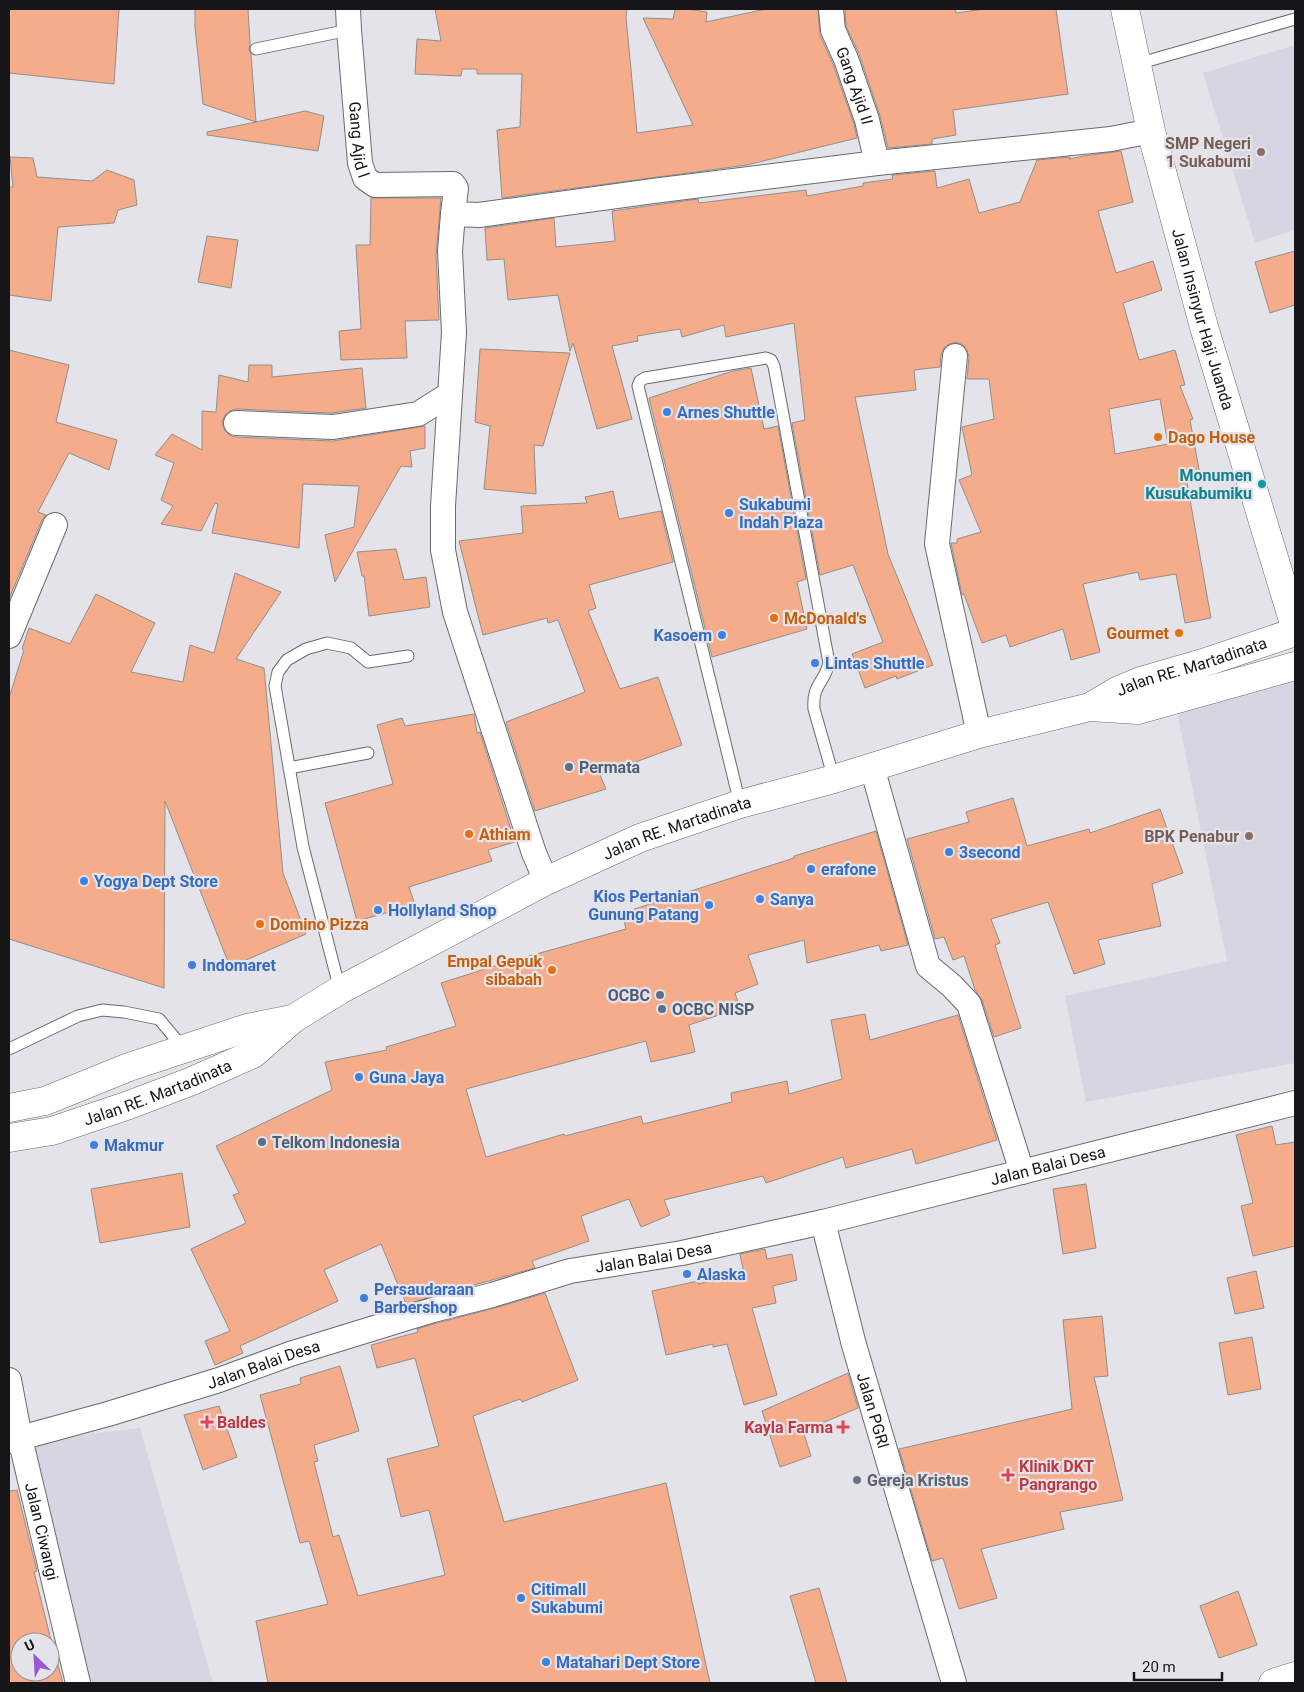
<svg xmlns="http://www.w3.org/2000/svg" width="1304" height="1692" font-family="Roboto,sans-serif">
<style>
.built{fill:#d8d5e2}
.building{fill:#f4ac8a;stroke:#938e8b;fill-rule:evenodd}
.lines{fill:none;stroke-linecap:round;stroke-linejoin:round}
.lane-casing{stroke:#6a6a6e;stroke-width:13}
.street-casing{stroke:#6a6a6e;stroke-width:26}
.secondary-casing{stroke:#6a6a6e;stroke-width:29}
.lane{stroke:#fff;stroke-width:11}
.street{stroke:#fff;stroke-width:24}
.secondary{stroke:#fff;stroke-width:28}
.education-dot{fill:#8d6e63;stroke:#e4e3e9;stroke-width:2}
.shop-dot{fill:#3f7fe0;stroke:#e4e3e9;stroke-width:2}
.food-dot{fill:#e8710a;stroke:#e4e3e9;stroke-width:2}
.culture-dot{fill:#0f9aa8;stroke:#e4e3e9;stroke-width:2}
.service-dot{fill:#5c6f8a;stroke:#e4e3e9;stroke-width:2}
.health-dot{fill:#e0444e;stroke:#e4e3e9;stroke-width:2}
.worship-dot{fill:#6b7280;stroke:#e4e3e9;stroke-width:2}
.labels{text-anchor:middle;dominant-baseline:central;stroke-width:4.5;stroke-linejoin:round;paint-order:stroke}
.street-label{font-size:16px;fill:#161517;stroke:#e4e3e9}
.education-label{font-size:16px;font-weight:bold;fill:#785e54;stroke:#e4e3e9;text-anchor:end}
.shop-label{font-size:16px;font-weight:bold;fill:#366cbe;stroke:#e4e3e9;text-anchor:start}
.food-label{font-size:16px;font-weight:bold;fill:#c56008;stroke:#e4e3e9;text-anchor:start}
.culture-label{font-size:16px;font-weight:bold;fill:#0d838f;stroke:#e4e3e9;text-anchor:end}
.service-label{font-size:16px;font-weight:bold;fill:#4e5e75;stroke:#e4e3e9;text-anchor:start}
.health-label{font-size:16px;font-weight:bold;fill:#be3a42;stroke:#e4e3e9;text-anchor:start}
.worship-label{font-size:16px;font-weight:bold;fill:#5b616d;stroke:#e4e3e9;text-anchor:start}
</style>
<rect width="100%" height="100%" fill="#e4e3e9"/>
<path class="built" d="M1295,45V230L1255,243L1203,73Z
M1295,681V1063L1086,1102L1065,996L1227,961L1177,712Z
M140,1428L213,1683H82L27,1441Z"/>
<path class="building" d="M9,9H119L114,84L9,73Z
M195,9H248L250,44L249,50L251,54L256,122L305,111L324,116L318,151L207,135V132L256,122L203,104L195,27Z
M435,9H627L626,17L637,133L693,125L643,18L673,19L675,9H688L707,12L706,22L766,9H818L820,35L833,64L854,124L857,138L747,165L502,198L497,130L520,127L522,74H477V69H462L461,76L415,74L417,39L441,41Z
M845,9H955L956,13L984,9H1056L1068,94L953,110L956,135L932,139V144L888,148L880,116L859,54L846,26Z
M1121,151L1133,202L1098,211L1116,273L1153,261L1162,290L1123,303L1139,360L1175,350L1185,385L1180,386L1193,419L1190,420L1200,475L1186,477L1211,618L1185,623L1176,574L1140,580L1138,572L1083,584L1100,652L1071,660L1063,629L1010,647L1006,635L982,643L964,594L962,595L951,543H957V539L981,532L959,480L972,475L962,427L994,419L989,379H967L969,357L967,350L963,345L956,342L949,344L944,348L941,355L940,367L914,370L916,390L855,397L888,554L933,665L897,679L896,676L865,688L852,654L883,642L853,565L820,575L792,423L805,420L794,323L726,337L724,325L682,337L680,329L637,336L638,341L612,346L632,419L597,429L573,343L570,351L558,295L508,300L504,259L487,260L485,228L554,218L556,247L615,241L612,211L698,199L699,203L806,190L807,196L863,186V183L893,179L892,175L935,171L937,188L969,179L979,213L1020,202L1037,160L1070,157L1069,159L1084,156ZM1160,399L1168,444L1115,454L1109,409Z
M10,157L33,158L37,177L92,181L107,170L134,180L137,205L118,210L114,223L58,227L51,301L9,295V187H13Z
M371,198H441L436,256L439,320L405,321L407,358L341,360L339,331L361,329L356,245H370Z
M207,236L238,240L231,288L198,282Z
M1295,251V305L1270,313L1255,262Z
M480,349L570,353L543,446L534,445L536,494L484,489L490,426L475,422Z
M9,350L69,365L56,422L117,440L109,470L69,453L38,512L46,515L42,520L9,599Z
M249,365H272V377L362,368L366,408L332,413L236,409L230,411L225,415L222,422L224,429L229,435L235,437L333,441L425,426V448L410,451L412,467L401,466L335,582L325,535L354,527L359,486L303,484L299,548L212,533L218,504L215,503L201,531L161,524L173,506L161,500L174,463L155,455L172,434L202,450V411L216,412L219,375L248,382Z
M751,368L764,429L778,426L806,579L797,582L807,629L712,657L649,398L733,371Z
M613,491L619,519L661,511L673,562L589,585L596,608L588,611L620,689L658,677L682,745L600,775L606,789L535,811L506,722L585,692L558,620L548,623L547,618L483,635L459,541L523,533L521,506L587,503L585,497Z
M396,549L404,580L426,577L430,607L369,616L364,576H362L357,552Z
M235,573L281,592L236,659L264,668L283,873L306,934L230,967L165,801L164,988L9,939V698L24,650L22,649L29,628L70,644L96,594L155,623L131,672L183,682L190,645L214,653Z
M474,714L477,733L480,732L515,842L488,850L492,861L409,887L415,905L357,921L325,803L393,784L377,725L402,718L405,726Z
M1013,798L1027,846L1089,829L1090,833L1160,809L1183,873L1152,884L1161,926L1098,940L1105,964L1074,974L1048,902L991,919L1000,943L995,945L1021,1028L994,1037L982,1000L975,990L964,956L953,960L944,937L935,939L907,839L969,822L966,812Z
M876,831L908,945L881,951L879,945L807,963L804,940L748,955L758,984L735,993L740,1008L689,1025L695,1052L651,1062L646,1041L466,1089L486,1157L564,1134L565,1136L641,1116L643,1124L732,1102L731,1093L787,1081L789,1094L842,1079L831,1020L865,1014L870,1040L958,1015L997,1140L916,1164L912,1149L846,1168L843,1157L766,1183L763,1176L664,1200L670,1215L641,1227L629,1199L581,1216L589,1241L532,1261L535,1268L406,1304L381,1244L324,1270L338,1301L240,1346L243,1353L215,1365L205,1341L230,1331L191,1249L246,1223L233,1195L239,1193L216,1146L332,1090L325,1062L387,1050L386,1047L456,1026L441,983L504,963L626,929L622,913L794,858V856Z
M1272,1126L1276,1145L1295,1142V1246L1253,1256L1241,1206L1253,1203L1236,1135Z
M182,1173L190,1227L100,1243L91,1189Z
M1086,1184L1096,1248L1063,1254L1053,1189Z
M765,1249L767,1259L792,1254L797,1280L773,1286L776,1303L752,1308L777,1395L744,1405L727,1344L713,1347V1344L666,1355L652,1291L698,1281V1284L744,1274L740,1254Z
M1256,1271L1264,1308L1235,1314L1227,1278Z
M545,1293L578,1380L522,1402L520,1399L473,1416L504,1522L666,1483L710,1683H268L256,1621L328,1604L309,1541L300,1543L260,1395L301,1384L300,1378L340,1366L359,1431L314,1445L318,1461L314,1462L333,1537L339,1535L358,1596L445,1575L429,1510L401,1517L387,1459L439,1446L415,1358L377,1368L371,1345L418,1332L417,1329L437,1323L495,1308Z
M1102,1316L1108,1376L1094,1377L1123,1500L1060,1512L1064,1529L981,1549L997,1598L959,1609L943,1558L932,1561L899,1449L1072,1409L1063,1320Z
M1252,1337L1261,1389L1228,1395L1219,1343Z
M848,1373L858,1408L803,1431L811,1456L780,1467L762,1411Z
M219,1406L237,1457L203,1470L184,1415Z
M17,1490L37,1571L34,1572L50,1636L63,1683H9V1491ZM20,1642H50V1672H20Z
M819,1588L847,1683H816L790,1596Z
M1238,1591L1257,1645L1219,1658L1200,1606Z"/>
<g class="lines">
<defs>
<path id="lane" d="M256,49L349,30
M1137,64L1295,19
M289,768L368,753
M740,804L638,386L640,381L645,378L766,358L771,360L774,366L829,663C824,684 812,684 814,709L834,779
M340,990L303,847L275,686L278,672L287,660L306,649L327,643L351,648L368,662L408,656
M9,1049L78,1016L102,1010L124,1012L159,1019L184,1049"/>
<g id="street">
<path id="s1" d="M348,9L349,30L360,163L365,178L375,185L453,184L456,188L453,214"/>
<path id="s2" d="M831,9L833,30L846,59L867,120L877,163"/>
<path d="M955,356L937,544L979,734"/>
<path d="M236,423L333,427L418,414L450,394"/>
<path d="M9,636L55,525"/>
<path d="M872,767L928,966L952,986L969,1004L1022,1172"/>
<path d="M546,881L534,853L455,612L443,550V506L454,332L450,251L453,214L479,215L653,191L877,163L1111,139L1151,131"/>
<path id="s3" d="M823,1222L854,1345L954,1683"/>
<path id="s4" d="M9,1380L20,1438L78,1683"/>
<path id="s5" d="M9,1441L108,1414L219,1380L290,1354L433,1310L492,1295L570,1271L682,1253L823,1222L1295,1103"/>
</g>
<g id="secondary">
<path id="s6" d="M1125,9L1151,131L1204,327L1295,627"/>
<path id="s7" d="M1090,707L1117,691L1141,681L1203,663L1295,632"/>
<path d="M9,1108L45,1101L129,1067L247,1028L292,1019"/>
<path id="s8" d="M9,1138L52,1131L129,1105L192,1081L253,1054L293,1019L340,990L546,881L640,838L740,804L834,779L979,734L1090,707L1138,710L1295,666"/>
<path d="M1273,1683L1295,1676"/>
</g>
</defs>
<use href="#lane" class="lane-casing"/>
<use href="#street" class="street-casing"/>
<use href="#secondary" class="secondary-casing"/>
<use href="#lane" class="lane"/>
<use href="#street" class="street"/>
<use href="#secondary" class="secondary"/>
</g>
<g class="education-dot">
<circle cx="1261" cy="152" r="5"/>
<circle cx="1249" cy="836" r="5"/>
</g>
<g class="shop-dot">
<circle cx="667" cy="412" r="5"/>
<circle cx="729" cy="513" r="5"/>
<circle cx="722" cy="635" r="5"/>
<circle cx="815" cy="663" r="5"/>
<circle cx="949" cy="852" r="5"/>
<circle cx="811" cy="869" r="5"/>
<circle cx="84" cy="881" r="5"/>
<circle cx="760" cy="899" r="5"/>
<circle cx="709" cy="905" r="5"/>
<circle cx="378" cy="910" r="5"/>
<circle cx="192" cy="965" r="5"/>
<circle cx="359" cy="1077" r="5"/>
<circle cx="94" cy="1145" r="5"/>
<circle cx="687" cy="1274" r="5"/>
<circle cx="364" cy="1298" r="5"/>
<circle cx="521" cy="1598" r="5"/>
<circle cx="546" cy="1662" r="5"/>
</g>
<g class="food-dot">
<circle cx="1158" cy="437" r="5"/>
<circle cx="774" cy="618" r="5"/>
<circle cx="1179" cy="633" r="5"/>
<circle cx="469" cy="834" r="5"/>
<circle cx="260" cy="924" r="5"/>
<circle cx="552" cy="970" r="5"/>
</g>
<circle class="culture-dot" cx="1262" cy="484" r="5"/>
<g class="service-dot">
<circle cx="569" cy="767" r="5"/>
<circle cx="660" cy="995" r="5"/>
<circle cx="662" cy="1009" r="5"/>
<circle cx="262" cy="1142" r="5"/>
</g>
<g class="health-dot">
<path d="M204.5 1414.5h5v5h5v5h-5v5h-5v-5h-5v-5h5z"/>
<path d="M840.5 1419.5h5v5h5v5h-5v5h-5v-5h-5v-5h5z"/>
<path d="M1005.5 1467.5h5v5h5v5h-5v5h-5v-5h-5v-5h5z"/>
</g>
<circle class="worship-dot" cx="857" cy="1480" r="5"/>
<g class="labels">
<g class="street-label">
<text stroke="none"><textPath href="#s2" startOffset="81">Gang Ajid II</textPath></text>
<text stroke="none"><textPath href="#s1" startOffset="131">Gang Ajid l</textPath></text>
<text stroke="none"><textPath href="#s6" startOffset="320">Jalan Insinyur Haji Juanda</textPath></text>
<text stroke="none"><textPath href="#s7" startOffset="110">Jalan RE. Martadinata</textPath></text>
<text stroke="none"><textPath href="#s8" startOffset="742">Jalan RE. Martadinata</textPath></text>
<text stroke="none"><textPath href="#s8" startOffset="156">Jalan RE. Martadinata</textPath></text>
<text stroke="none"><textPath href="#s5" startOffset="1076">Jalan Balai Desa</textPath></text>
<text stroke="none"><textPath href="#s5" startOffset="671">Jalan Balai Desa</textPath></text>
<text stroke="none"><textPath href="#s5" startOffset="266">Jalan Balai Desa</textPath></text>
<text stroke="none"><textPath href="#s3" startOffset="195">Jalan PGRI</textPath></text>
<text stroke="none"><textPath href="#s4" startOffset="155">Jalan Ciwangi</textPath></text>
</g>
<g class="education-label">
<text x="1251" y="143">SMP Negeri<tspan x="1251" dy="18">1 Sukabumi</tspan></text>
<text x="1239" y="836">BPK Penabur</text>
</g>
<g class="shop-label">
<text x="677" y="412">Arnes Shuttle</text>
<text x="739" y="504">Sukabumi<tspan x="739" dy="18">Indah Plaza</tspan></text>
<text x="712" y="635" text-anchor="end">Kasoem</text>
<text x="825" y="663">Lintas Shuttle</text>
<text x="959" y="852">3second</text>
<text x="821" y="869">erafone</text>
<text x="94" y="881">Yogya Dept Store</text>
<text x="699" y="896" text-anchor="end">Kios Pertanian<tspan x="699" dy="18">Gunung Patang</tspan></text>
<text x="770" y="899">Sanya</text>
<text x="388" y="910">Hollyland Shop</text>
<text x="202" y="965">Indomaret</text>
<text x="369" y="1077">Guna Jaya</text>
<text x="104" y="1145">Makmur</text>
<text x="697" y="1274">Alaska</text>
<text x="374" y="1289">Persaudaraan<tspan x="374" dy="18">Barbershop</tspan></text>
<text x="531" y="1589">Citimall<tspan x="531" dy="18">Sukabumi</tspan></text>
<text x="556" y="1662">Matahari Dept Store</text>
</g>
<g class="food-label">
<text x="1168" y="437">Dago House</text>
<text x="784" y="618">McDonald's</text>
<text x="1169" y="633" text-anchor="end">Gourmet</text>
<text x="479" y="834">Athiam</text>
<text x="270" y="924">Domino Pizza</text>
<text x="542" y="961" text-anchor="end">Empal Gepuk<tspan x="542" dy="18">sibabah</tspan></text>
</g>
<g class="culture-label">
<text x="1252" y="475">Monumen<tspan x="1252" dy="18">Kusukabumiku</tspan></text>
</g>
<g class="service-label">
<text x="579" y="767">Permata</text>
<text x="650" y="995" text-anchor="end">OCBC</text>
<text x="672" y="1009">OCBC NISP</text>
<text x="272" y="1142">Telkom Indonesia</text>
</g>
<g class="health-label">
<text x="217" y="1422">Baldes</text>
<text x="833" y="1427" text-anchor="end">Kayla Farma</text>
<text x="1019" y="1466">Klinik DKT<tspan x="1019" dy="18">Pangrango</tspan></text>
</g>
<g class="worship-label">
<text x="867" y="1480">Gereja Kristus</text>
</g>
</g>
<rect width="1304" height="1692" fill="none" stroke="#161517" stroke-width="20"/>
<g transform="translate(35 1657) rotate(335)"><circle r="24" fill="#e4e3e9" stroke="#929195"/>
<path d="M0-4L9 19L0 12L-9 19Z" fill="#9958cd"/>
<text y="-8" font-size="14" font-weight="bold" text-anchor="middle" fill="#161517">U</text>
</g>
<path d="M1134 1672v8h88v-8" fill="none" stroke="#161517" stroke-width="2.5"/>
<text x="1142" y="1672" font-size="15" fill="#161517" stroke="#e4e3e9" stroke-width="4" paint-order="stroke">20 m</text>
</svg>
